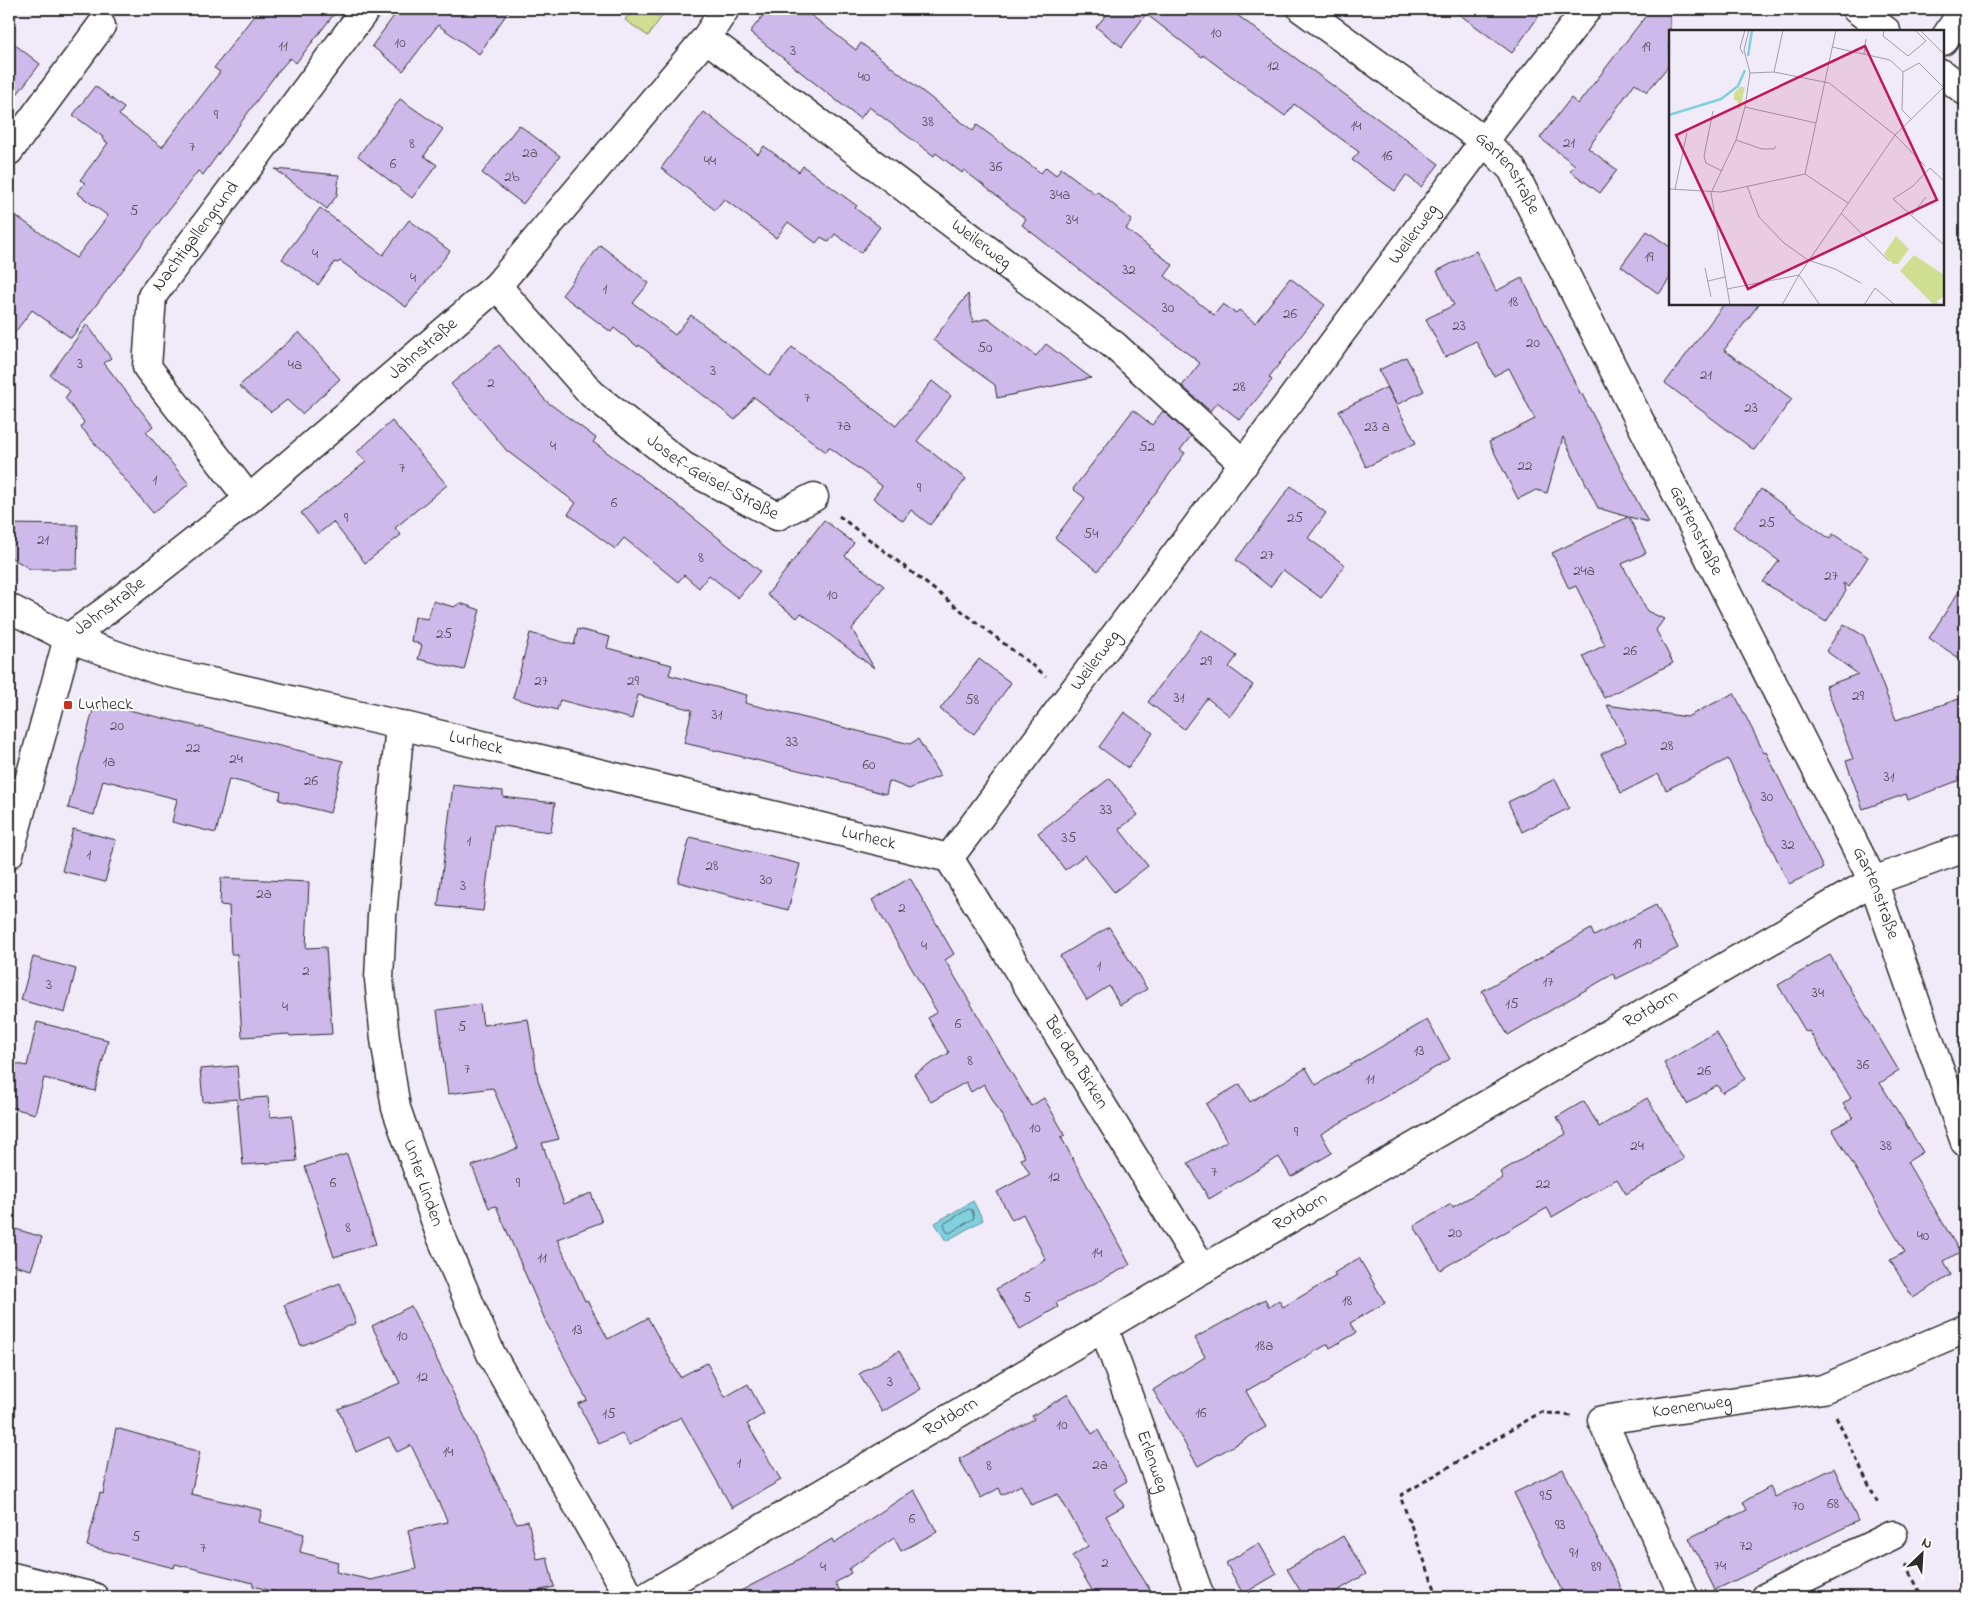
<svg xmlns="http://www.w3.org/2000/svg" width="1974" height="1606" font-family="'Indie Flower',sans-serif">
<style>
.green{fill:#cfde91;stroke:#7d845e}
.water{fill:#81d0de;stroke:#5f8e96}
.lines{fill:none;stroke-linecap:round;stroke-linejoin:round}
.shore{stroke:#4d6d73;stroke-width:1}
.building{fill:#cdb9ea;stroke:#2b2b2b}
.minor-casing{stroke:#2b2b2b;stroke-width:31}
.path{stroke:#2b2b2b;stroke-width:3;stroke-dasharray:5 4;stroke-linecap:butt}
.minor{stroke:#fff;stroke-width:28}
.poi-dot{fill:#c8321e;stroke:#fff;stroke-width:2}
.labels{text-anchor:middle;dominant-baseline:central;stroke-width:4.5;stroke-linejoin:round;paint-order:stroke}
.number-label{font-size:15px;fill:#544e5b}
.street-label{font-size:18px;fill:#2b2b2b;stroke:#fff}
.poi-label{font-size:18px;fill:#2b2b2b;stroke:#fff;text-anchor:start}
.inset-river{fill:none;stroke:#81d0de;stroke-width:2.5}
.inset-road{fill:none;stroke:#a19ea7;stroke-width:1}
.view{fill:#c2185b;fill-opacity:0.15;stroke:#c2185b;stroke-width:2.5}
.inset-edge{fill:none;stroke:#2b2b2b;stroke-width:2.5}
</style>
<rect width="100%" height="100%" fill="#f0eaf9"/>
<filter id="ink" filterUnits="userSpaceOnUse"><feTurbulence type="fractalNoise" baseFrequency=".02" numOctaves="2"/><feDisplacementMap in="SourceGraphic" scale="10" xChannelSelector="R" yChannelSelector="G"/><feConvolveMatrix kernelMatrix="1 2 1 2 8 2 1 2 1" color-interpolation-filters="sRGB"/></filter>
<g filter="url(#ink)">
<path class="green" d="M632,9H667L648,36L625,20Z"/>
<path class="water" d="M973,1201L983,1220L946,1241L935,1223Z"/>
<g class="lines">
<path class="shore" d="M969,1209L972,1210L974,1218L950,1233L947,1232L944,1224Z"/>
</g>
<path class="building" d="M259,9H338L296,63L290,58L276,74L203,175L198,171L71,338L32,310L9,340V211L76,258L108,216L77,193L85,183L80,180L108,143L102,139L103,137L73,115L95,86L124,108L119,115L162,147L220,72L214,68Z
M399,9H510L479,54L438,25L403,71L372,46Z
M768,9H803L856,50L861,43L973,131L977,125L1041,173L1046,167L1056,175L1061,168L1094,193L1098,192L1132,220L1126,229L1173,265L1165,276L1214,315L1223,304L1236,313L1239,310L1255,323L1290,278L1325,305L1269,377L1272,380L1240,420L1217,402L1210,411L1182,386L1200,363L1022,225L1026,219L964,170L962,173L936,153L934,156L869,107L860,119L750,32Z
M1111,9H1229L1439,164L1421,187L1406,175L1395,191L1352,160L1359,152L1294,104L1285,116L1203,55L1202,57L1146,14L1122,47L1096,27Z
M1452,9H1544L1512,53Z
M1651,9H1670V64L1647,92L1635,83L1588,148L1617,170L1600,193L1570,171L1575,165L1540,138L1571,98L1578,104Z
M9,40L40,64L9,105Z
M400,99L443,129L424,156L437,165L412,198L358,156Z
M704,112L758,154L764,146L799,172L803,166L857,206L855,208L880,227L861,253L835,234L829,242L821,237L816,243L788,222L776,238L724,199L715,210L661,168Z
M519,125L560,156L523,204L482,173Z
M275,169L339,175L337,195L327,209Z
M320,208L383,255L409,220L450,251L406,307L340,261L338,263L335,262L318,285L282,259Z
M1647,231L1670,247V278L1659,294L1621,266Z
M600,245L649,283L633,303L675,335L691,315L770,376L792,347L896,426L932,381L951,396L917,441L966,479L930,525L911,510L903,521L873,498L882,486L829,447L826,452L754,397L735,420L639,345L638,347L614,328L611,332L562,295Z
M1476,251L1496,291L1522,278L1581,395L1582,394L1648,522L1629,517L1646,553L1622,564L1647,611L1664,619L1656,630L1673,663L1604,698L1583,656L1605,645L1576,586L1569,589L1552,553L1628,517L1598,508L1563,437L1547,493L1536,490L1518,499L1489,442L1535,419L1509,368L1494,376L1476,341L1445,357L1426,319L1454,305L1437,271Z
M968,294L973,322L988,318L1036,356L1046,344L1091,378L997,398L995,385L933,340Z
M1724,304H1759L1724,350L1792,399L1754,450L1665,383Z
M87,324L111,358L104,363L153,426L146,432L189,484L153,513L81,427L84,422L65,398L70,391L50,375Z
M299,332L340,379L302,414L287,400L271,412L239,386Z
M499,345L546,401L596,438L593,442L661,492L760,571L738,598L709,575L699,588L684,575L678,582L624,538L615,549L568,514L576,503L507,451L451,384Z
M1406,357L1424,391L1396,405L1416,443L1366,467L1339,411L1387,387L1396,404L1379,370Z
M1133,410L1152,425L1163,411L1191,436L1180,450L1185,453L1098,571L1055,538L1085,498L1073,489Z
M392,421L447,485L395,528L401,535L365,563L333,522L318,534L301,513L366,462L357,452Z
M1291,486L1326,513L1308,538L1345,565L1321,598L1283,570L1270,587L1236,560Z
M1761,489L1830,539L1833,534L1868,557L1849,587L1843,583L1846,591L1826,622L1763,582L1779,561L1733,527Z
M824,520L854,543L845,556L884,586L852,629L874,668L801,613L797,618L767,595Z
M9,524L78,525L77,569H30L9,556Z
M1965,582V662L1929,638Z
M433,601L454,607L460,603L480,610L464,670L418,659L422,645L411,641L415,617L428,619Z
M1844,624L1864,636L1896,720L1965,697V778L1908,800L1906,794L1863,809L1846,761L1853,759L1826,686L1858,674L1826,651Z
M578,629L610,637L607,648L672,665L669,675L747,695L745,703L910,744L918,739L940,776L909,789L889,781L886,794L840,782V780L684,743L692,710L638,695L632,719L560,700L557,710L513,698L530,633L574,645Z
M1201,630L1237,656L1229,667L1253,685L1230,716L1207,698L1184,729L1148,702Z
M979,659L1011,683L974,734L940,709Z
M1734,693L1764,753L1766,752L1823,868L1789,884L1728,759L1666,790L1658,774L1621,793L1601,754L1626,742L1607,705L1687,717Z
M95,702L343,761L330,813L279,800L281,792L229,779L216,833L172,822L177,799L103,780L94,815L68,808Z
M1124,712L1153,733L1128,768L1099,747Z
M1110,778L1138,815L1119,829L1148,866L1114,892L1085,855L1065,870L1038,833Z
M1555,779L1569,808L1522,832L1508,802Z
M453,785L503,791V797L555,803L551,832L494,825L483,911L438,906Z
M73,829L116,840L105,882L62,871Z
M690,837L800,864L788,910L678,882Z
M221,878L309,882L306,948L326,947L332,1034L290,1036L289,1034L242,1037L237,954H231L229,906L220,905Z
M910,878L954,954L945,960L1031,1106L1044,1098L1065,1135L1061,1137L1130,1265L1056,1303L1058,1307L1020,1329L996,1289L1046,1260L1023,1214L1012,1220L997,1192L1030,1174L1021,1159L1025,1157L984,1084L971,1092L966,1082L931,1102L914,1074L949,1053L928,1018L937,1012L872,900Z
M1656,905L1678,948L1616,979L1613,974L1508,1035L1482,991L1591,929L1594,936Z
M1109,927L1147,989L1120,1005L1109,986L1087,1000L1060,956Z
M1830,955L1899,1071L1880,1083L1923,1152L1907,1162L1960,1252L1944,1261L1951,1275L1913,1298L1890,1260L1905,1252L1832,1129L1853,1118L1843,1104L1851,1098L1809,1031L1806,1032L1778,985Z
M33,957L76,969L65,1013L21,1000Z
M480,1004L483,1025L528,1019L538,1080L559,1139L542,1143L564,1204L591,1193L602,1222L557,1239L585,1301L587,1300L608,1339L648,1318L680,1377L707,1363L725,1397L748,1384L764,1414L747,1424L781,1480L732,1508L681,1417L629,1445L622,1433L599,1444L578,1404L587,1400L546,1322L496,1206L489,1208L472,1166L518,1148L493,1088L448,1094L437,1010Z
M1427,1020L1450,1059L1321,1134L1332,1153L1291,1177L1279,1157L1209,1199L1188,1163L1227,1141L1206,1104L1240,1084L1250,1102L1306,1068L1316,1085Z
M37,1022L108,1040L95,1091L44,1078L35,1114L9,1107V1062L27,1066Z
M1716,1032L1745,1079L1722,1093L1717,1085L1687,1104L1664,1063Z
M237,1066L240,1099L268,1097L270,1117L292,1115L297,1161L243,1165L237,1099L203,1102L200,1069Z
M1647,1098L1684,1159L1626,1194L1617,1179L1552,1217L1547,1208L1440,1270L1414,1226L1451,1204L1453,1207L1503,1178L1500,1172L1566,1134L1557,1117L1584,1101L1599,1127Z
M347,1154L376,1244L334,1257L305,1167Z
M9,1227L42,1237L31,1270L9,1264Z
M1359,1258L1385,1303L1350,1323L1356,1333L1330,1348L1328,1344L1246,1391L1266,1427L1198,1466L1153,1390L1205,1357L1195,1338L1265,1299L1269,1307L1279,1300L1283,1307L1336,1276L1334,1273Z
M340,1283L356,1323L301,1346L284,1305Z
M411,1306L516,1523L528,1521L537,1559L547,1557L554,1587L511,1597H295L253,1586V1583L175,1564L174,1568L87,1546L100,1493L103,1494L116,1428L200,1452L191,1494L262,1510L259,1522L304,1534L300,1552L338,1562L336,1572L371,1580L416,1569L408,1530L448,1522L411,1445L397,1452L389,1437L356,1452L338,1409L400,1383L372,1326Z
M899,1351L921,1389L882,1412L859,1374Z
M1068,1394L1092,1434L1098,1430L1127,1481L1114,1489L1124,1506L1106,1516L1154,1597H1096L1072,1556L1088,1546L1058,1494L1031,1505L1021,1485L1002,1495L999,1488L981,1498L959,1459L1034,1419L1032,1416Z
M1834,1468L1858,1521L1715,1590L1689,1538L1747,1510L1743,1502L1770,1487L1775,1497Z
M1563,1469L1616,1576L1625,1597H1565L1514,1493Z
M914,1490L937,1532L901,1551L894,1538L849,1569L851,1573L835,1583L844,1597H729L794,1563V1562L832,1539L834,1543Z
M1343,1536L1366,1574L1327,1597H1304L1287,1569Z
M1259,1543L1277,1574L1243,1594L1226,1563Z"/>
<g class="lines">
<defs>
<g id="minor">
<path id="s1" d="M1302,9L1484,141L1512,169L1873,881L1965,1142"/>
<path d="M1856,9L1886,31"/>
<path id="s2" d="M706,38L1115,346L1244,464"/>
<path d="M1943,41L1964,9"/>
<path d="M1943,74L1965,91"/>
<path d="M9,151L101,26"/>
<path id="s3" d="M497,286L592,394L683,466L777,516L814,497"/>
<path id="s4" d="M249,499L147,367L152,296L366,9"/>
<path id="s5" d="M9,608L68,638L158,670L400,725L949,858"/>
<path id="s6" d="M68,638L107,610L249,499L497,286L706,38L725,9"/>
<path id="s7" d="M400,725L382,916L379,979L385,1039L396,1108L440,1234L491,1354L630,1597"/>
<path d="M9,854L68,638"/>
<path id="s8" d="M949,858L1484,141L1587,9"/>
<path id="s9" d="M949,858L1203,1269"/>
<path id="s10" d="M1104,1328L1200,1597"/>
<path d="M9,1576L94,1597"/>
<path id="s11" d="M646,1597L1203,1269L1873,881L1965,848"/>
<path id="s12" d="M1684,1597L1602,1420L1823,1389L1965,1329"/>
<path d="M1766,1597L1893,1535"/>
</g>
</defs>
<use href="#minor" class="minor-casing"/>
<path class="path" d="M839,516L1046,676
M1836,1417L1879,1506
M1906,1564L1922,1597
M1438,1597L1400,1496L1541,1412L1571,1416"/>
<use href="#minor" class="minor"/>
</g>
</g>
<rect class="poi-dot" x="63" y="700" width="10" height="10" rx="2.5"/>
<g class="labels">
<g class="number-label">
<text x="1216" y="33">10</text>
<text x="400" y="43">10</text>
<text x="283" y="46">11</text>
<text x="1646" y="47">19</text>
<text x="793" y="51">3</text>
<text x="1273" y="66">12</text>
<text x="864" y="77">40</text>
<text x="216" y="115">9</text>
<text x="928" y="122">38</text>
<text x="1356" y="126">14</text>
<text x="1569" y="143">21</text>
<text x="412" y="144">8</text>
<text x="192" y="147">7</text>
<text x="530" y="153">2a</text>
<text x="1387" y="156">16</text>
<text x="710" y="161">44</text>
<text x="393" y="164">6</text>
<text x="996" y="167">36</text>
<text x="512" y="177">2b</text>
<text x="1060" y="195">34a</text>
<text x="134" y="211">5</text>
<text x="1072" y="220">34</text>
<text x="315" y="254">4</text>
<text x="1649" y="257">19</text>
<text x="1129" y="270">32</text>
<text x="413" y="278">4</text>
<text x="605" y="289">1</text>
<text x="1513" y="302">18</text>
<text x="1168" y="308">30</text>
<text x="1290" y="314">26</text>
<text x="1459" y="326">23</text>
<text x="1533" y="343">20</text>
<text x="985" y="348">50</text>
<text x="80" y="364">3</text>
<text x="295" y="365">4a</text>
<text x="713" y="371">3</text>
<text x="1706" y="375">21</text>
<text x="491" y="383">2</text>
<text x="1239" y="387">28</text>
<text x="807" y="398">7</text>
<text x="1751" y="408">23</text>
<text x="844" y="426">7a</text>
<text x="1377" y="427">23 a</text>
<text x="553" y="446">4</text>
<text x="1147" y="447">52</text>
<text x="1525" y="466">22</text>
<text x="402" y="468">7</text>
<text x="155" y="480">1</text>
<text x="919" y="488">9</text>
<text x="614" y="503">6</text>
<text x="346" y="518">9</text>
<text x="1295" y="518">25</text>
<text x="1767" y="523">25</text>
<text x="1091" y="534">54</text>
<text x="43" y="540">21</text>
<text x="1267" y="555">27</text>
<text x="701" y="558">8</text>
<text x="1584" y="571">24a</text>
<text x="1831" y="576">27</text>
<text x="832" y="595">10</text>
<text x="444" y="634">25</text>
<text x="1630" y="651">26</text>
<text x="1206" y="661">29</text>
<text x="541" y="681">27</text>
<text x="633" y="681">29</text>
<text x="1858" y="696">29</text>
<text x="1179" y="698">31</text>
<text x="972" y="700">58</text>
<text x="717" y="715">31</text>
<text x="117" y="726">20</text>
<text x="792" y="742">33</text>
<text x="1667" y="746">28</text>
<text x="193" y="748">22</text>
<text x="236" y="759">24</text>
<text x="109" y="762">1a</text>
<text x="869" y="765">60</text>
<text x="1889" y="777">31</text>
<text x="311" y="781">26</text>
<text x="1767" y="797">30</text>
<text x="1106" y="810">33</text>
<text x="1069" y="838">35</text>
<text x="469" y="841">1</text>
<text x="1788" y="845">32</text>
<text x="89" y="855">1</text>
<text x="712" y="866">28</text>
<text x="766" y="880">30</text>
<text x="463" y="886">3</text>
<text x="264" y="894">2a</text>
<text x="902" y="908">2</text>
<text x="1637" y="944">19</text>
<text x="924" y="946">4</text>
<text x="1099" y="966">1</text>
<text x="306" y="971">2</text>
<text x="1548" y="982">17</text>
<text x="49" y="985">3</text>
<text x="1818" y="993">34</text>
<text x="1512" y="1004">15</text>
<text x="285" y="1007">4</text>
<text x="958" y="1024">6</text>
<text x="462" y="1027">5</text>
<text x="1419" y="1051">13</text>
<text x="970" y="1061">8</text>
<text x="1863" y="1065">36</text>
<text x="467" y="1069">7</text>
<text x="1704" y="1071">26</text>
<text x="1370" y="1079">11</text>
<text x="1035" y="1128">10</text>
<text x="1296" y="1132">9</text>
<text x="1637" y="1146">24</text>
<text x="1886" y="1146">38</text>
<text x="1214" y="1172">7</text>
<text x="1054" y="1177">12</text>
<text x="333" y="1183">6</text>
<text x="518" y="1183">9</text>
<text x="1543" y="1184">22</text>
<text x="348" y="1228">8</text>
<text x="1455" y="1233">20</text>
<text x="1923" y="1236">40</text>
<text x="1097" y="1253">14</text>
<text x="542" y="1258">11</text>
<text x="1027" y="1298">5</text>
<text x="1347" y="1301">18</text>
<text x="577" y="1330">13</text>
<text x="402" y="1336">10</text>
<text x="1264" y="1346">18a</text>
<text x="422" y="1377">12</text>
<text x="890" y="1382">3</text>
<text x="1201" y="1413">16</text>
<text x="609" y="1414">15</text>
<text x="1062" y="1425">10</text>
<text x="448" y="1452">14</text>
<text x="739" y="1463">1</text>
<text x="1100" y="1465">2a</text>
<text x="989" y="1466">8</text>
<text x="1546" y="1496">95</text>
<text x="1833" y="1504">68</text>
<text x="1798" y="1506">70</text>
<text x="912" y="1519">6</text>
<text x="1560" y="1525">93</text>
<text x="136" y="1537">5</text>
<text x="1746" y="1546">72</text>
<text x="203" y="1548">7</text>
<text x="1574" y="1553">91</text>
<text x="1105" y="1563">2</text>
<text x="1720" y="1566">74</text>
<text x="823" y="1567">4</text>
<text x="1596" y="1567">89</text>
</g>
<g class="street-label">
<text stroke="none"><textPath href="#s1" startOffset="265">Gartenstraße</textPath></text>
<text stroke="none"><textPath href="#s8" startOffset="778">Weilerweg</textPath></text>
<text stroke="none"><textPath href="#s4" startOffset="312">Nachtigallengrund</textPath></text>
<text stroke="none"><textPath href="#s2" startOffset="344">Weilerweg</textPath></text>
<text stroke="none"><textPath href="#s6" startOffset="458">Jahnstraße</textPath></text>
<text stroke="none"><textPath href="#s3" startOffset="291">Josef-Geisel-Straße</textPath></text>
<text stroke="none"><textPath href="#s1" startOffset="670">Gartenstraße</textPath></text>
<text stroke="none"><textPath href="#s6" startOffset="52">Jahnstraße</textPath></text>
<text stroke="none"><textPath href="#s8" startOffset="246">Weilerweg</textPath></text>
<text stroke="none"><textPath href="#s5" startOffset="488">Lurheck</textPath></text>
<text stroke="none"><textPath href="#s5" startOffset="892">Lurheck</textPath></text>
<text stroke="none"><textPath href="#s1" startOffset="1075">Gartenstraße</textPath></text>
<text stroke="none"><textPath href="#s11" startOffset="1164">Rotdorn</textPath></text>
<text stroke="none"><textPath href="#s9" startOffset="241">Bei den Birken</textPath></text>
<text stroke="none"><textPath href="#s7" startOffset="465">Unter Linden</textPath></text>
<text stroke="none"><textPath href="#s11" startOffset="759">Rotdorn</textPath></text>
<text stroke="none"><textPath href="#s12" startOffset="286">Koenenweg</textPath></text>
<text stroke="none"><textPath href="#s11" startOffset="354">Rotdorn</textPath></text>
<text stroke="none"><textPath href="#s10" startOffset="142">Erlenweg</textPath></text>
</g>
<g class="poi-label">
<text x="78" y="705">Lurheck</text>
</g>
</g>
<g transform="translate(1669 30)">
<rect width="275" height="275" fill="#f0eaf9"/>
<path d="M76,57L71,79H68L69,71L65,70V63L71,57ZM227,206L240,219L229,234H224L215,224ZM245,225L275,245V266L268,271L269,275H265L231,241Z" fill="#cfde91"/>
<path class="inset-river" d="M79,26L83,0M0,85L52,69L69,56L76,40"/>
<path class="inset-road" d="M215,0L214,6L239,26L257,11L246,0M251,0L275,24M163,17L221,30L234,42L233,80L242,89M74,24L71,18L76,0M195,24L197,9M105,42L114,0M234,42L250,33L274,57M81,43L105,42L160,53L226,105L256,136M76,77L147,93M44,81L35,126L37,133L53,141M67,110L93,119H105L107,116M136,144L167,0M136,144L179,173M275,151L261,138L244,156L224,169L275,215M78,156L90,187L115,213L139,230L166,239L192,253M0,159L52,162L136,144M6,159L18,103M42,163L67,110L76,77L81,43L75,20L80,0M42,163L61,275M172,183L220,231M243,185L257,167M36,238L42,267M39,251L56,247M58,259L130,245L226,105L275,57M113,275L130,245L151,275M195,275L206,258L226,275"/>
<path class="view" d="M196,16L268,170L79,259L7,105Z"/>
<rect width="275" height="275" class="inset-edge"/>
</g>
<rect width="1974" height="1606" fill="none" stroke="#fff" stroke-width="30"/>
<rect x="15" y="15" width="1944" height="1576" fill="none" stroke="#2b2b2b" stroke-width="2" filter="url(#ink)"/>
<g transform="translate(1922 1554) rotate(25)" stroke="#ffffff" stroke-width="4" paint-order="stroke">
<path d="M0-4L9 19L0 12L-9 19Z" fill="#2b2b2b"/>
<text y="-8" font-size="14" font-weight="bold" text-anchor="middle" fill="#2b2b2b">N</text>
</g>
</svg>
